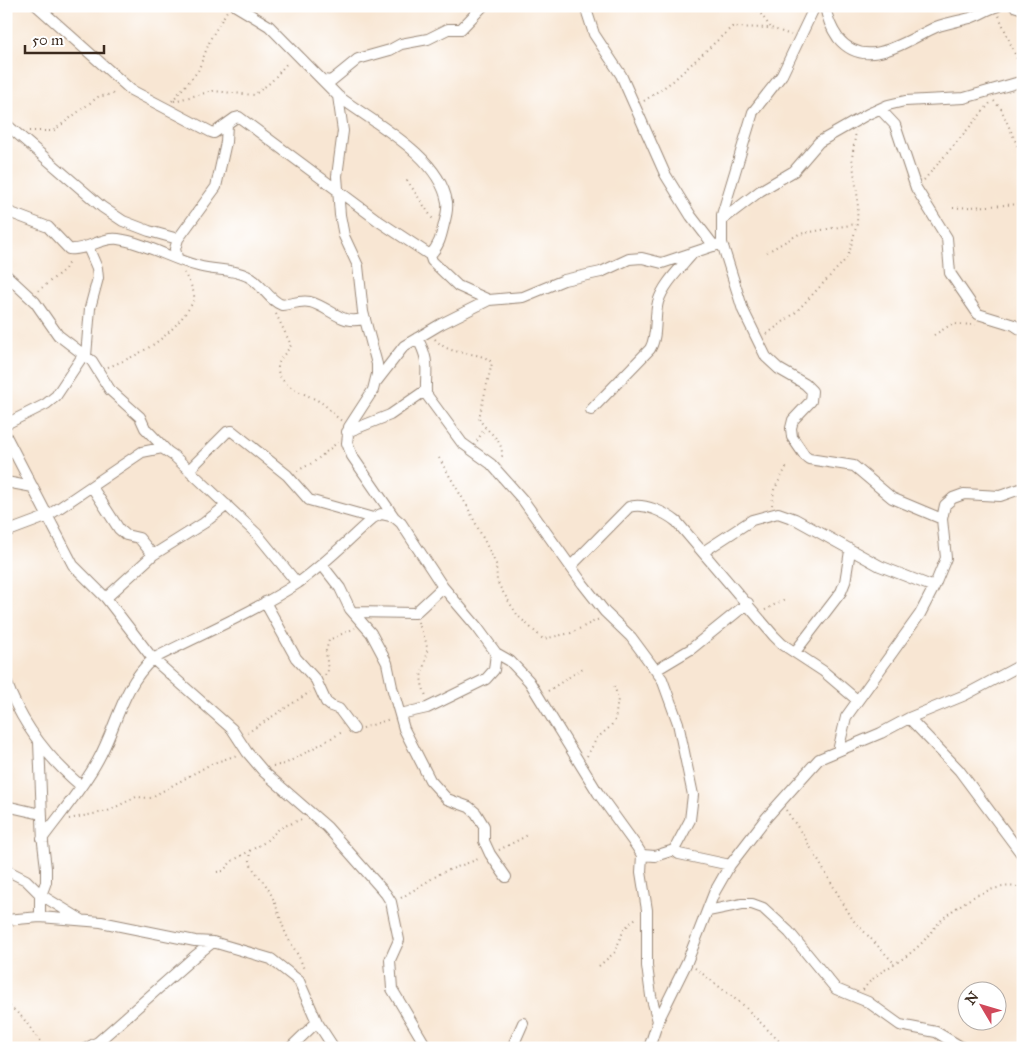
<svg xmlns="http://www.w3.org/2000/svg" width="1029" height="1054" font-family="'IM FELL Great Primer',serif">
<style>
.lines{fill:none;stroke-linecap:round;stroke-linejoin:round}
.minor-casing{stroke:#9a8878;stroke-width:12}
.path{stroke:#9a8878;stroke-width:2;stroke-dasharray:1 4;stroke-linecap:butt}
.minor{stroke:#fff;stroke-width:10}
</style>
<rect width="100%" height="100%" fill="#fff"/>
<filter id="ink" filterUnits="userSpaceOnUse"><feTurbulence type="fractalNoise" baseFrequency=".02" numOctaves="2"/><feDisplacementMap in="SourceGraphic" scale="10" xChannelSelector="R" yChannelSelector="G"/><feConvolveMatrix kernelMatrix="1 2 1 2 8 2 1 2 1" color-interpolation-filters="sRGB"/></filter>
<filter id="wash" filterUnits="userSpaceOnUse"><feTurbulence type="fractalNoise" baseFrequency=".0096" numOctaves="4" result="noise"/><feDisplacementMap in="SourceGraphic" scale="20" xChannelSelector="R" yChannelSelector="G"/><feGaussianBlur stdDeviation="1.12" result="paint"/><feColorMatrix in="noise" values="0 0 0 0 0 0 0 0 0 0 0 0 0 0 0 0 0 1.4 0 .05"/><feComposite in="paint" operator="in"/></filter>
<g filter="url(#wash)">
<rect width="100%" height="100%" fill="#f8e6d3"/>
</g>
<g filter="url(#ink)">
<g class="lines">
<defs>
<path id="minor" d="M37,6L131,90L211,132L214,133L235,118L239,117L380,222L430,255L432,261L458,286L489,300
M236,6L269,26L338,96L343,131L337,176L340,215L344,236L358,266L363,312L377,364V374L373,390L349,427L347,443L352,456L394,517
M585,6L594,34L621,75L665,174L691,216L714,246
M815,6L782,75L753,112L722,215V243L743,310L766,357L779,369L805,384L812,391L811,401L793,420L791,428L792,437L805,456L809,459L854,466L892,498L942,519
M825,6C827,18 831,28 838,38C866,72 905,41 936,27C947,23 959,21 970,18C979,15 988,9 998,6
M1014,6L1023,9
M323,80L331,81L358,59L390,50L401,44L428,39L448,29H461L483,6
M338,96C372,122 439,155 447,202C448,209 446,217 444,224C441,237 439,246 430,255
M880,109L895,125L916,188L947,238L950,273L978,314L1014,325L1023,331
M6,124L102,207L123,221L149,231L178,239
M6,211L48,227L69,249C87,251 100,237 118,239C146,243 171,259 198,266C214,271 231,268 247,276C261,282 268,300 282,305C292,304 300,300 310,302C330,307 343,327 365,318
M722,220L760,191L794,171L819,142L868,114L888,105L905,101L964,98L1023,81
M177,257L175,249L178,239L216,187L226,142L227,124
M6,275L35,302L58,335L92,361L110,390L140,417L145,428L167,451
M417,338C431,362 425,370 426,394L462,443L491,464L523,500L583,584L605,612L631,637L662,679L678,723L693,795L690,820L674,850
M86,356L90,308L98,278L97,268L88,247
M376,382L404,346L441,324L489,300L523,297L564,280L601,272L629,259L642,258L662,263L722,243
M591,410L650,349C658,336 654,317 658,302C664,283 681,268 693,253
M6,424L46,404L56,396L84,354
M347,432L390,415L426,390
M6,436L73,565L106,598L153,659L232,729L247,752L264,772L327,827L386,894L391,902L399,940L390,960L392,989L427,1048
M189,470L227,432L232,431L287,475L309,500L373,518
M6,482L33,487
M92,487L119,529L126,535L139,538L153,555
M6,532L46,517L142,452L162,448L174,456L257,534L297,583L299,582
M703,552L752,520L778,513L795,519L880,566L934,587
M322,565L340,588L350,609L371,633L387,663L392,687L404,729L430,780L447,799L469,807L476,813L484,826V841L490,854L506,877
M571,566L629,507C644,502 666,513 677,522L774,636L782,644L823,671L857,700
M106,598L153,555L204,523L227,505
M265,602L296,658L316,680L326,702L331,706L339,709L354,729
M353,612L415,613L443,587
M795,652L841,592L845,582L850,551
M656,670L691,649L748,603
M6,681C21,723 48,758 81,786
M400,714L427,708L486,679L494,670L496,653
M909,718L959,770L1023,856
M39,742L43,843L46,868V882L40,898V917
M838,751L846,717L920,614L934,587L946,558L942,519L945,505L953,498L964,494L1000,496L1023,488
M6,806L41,814
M42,839C61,813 83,788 98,760C117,726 122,686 153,659C201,634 252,613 298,583C325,564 348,540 373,518L381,514L394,517L401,523L443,587L477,627L496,653L510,661L529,681L598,793L637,847L642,855L641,872L647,910V966L651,996L658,1021
M642,855L655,856L674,850L679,854L730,865
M6,870L26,880L41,895L82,920
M708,911L742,904H752L763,908L789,932L836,989L868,1002L900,1025L936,1032L963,1048
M6,920L40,917L101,922L195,941L213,942L271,959L299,981L317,1022L334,1048
M87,1048L98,1042L195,956L213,942
M290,1048L317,1022
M512,1048L523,1023
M649,1048L658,1021L687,962L714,893L730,865L767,817L819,759L881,733L909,718L965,695L1023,664"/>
</defs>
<use href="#minor" class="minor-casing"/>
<path class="path" d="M755,6L771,28
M999,16L1022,71
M172,101L198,71L211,38L227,11
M174,101L213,91L254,95L271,82L288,62
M644,101L673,81L732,27L771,28L791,35
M994,101L1001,109L1023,158
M29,131H53L98,97L117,93
M407,180L434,221
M924,180L992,101
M1023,206V226
M953,208L1023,204
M767,252L799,234L856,224
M38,291L65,269L70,260
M276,314L291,345C287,353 278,358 278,368C277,387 311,395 322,403C329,408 334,416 342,421
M767,334L795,313L848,257L857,224L858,200L852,158L856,131
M934,335L952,324L976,325
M435,339C452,359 481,349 492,363L479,418C486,433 503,437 502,456L500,460
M108,367C138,356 165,341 184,315C188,310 193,304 194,298C195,290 188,280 184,273
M477,441L485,428
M439,458L467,506L496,564L497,581L501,589L518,616L543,639L571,633L599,619
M297,471L314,462L338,442
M772,505L774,490L787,466
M765,610L785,599
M418,622C421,630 427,641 427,649C427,672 415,668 426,696
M325,675L328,672L326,651L329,640L355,628
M548,691L583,668
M363,728L390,719
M247,733L310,692
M587,756L597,738L610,727L615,720L618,699L614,684
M273,766L285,764L344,731
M786,810L805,838L853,920L895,964
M69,819L108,811L136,797L150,798L211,764L237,755
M250,850C247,868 258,873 267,887C275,900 279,915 284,929C289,944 301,955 304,971
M499,850L528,835
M217,872L223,871L232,861L265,842L280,828L302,819
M401,898L441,873L481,858
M599,966L615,952L624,929L636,918
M695,968L743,1005L786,1048
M863,990C876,971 897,965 914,950C926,941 934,926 946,916C966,899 996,881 1023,888
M6,1003L23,1018L45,1048"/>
<use href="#minor" class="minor"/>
</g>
</g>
<rect width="1029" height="1054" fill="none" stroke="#fff" stroke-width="25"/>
<g transform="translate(982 1006) rotate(308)"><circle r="24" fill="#ffffff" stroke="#b1aaa5"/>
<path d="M0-4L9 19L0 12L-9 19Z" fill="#d1495b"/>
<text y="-8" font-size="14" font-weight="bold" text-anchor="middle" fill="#3b2a1e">N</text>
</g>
<path d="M25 45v8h79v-8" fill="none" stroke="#3b2a1e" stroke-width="2.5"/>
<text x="32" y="45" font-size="15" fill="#3b2a1e" stroke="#ffffff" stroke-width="4" paint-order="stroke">50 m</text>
</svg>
